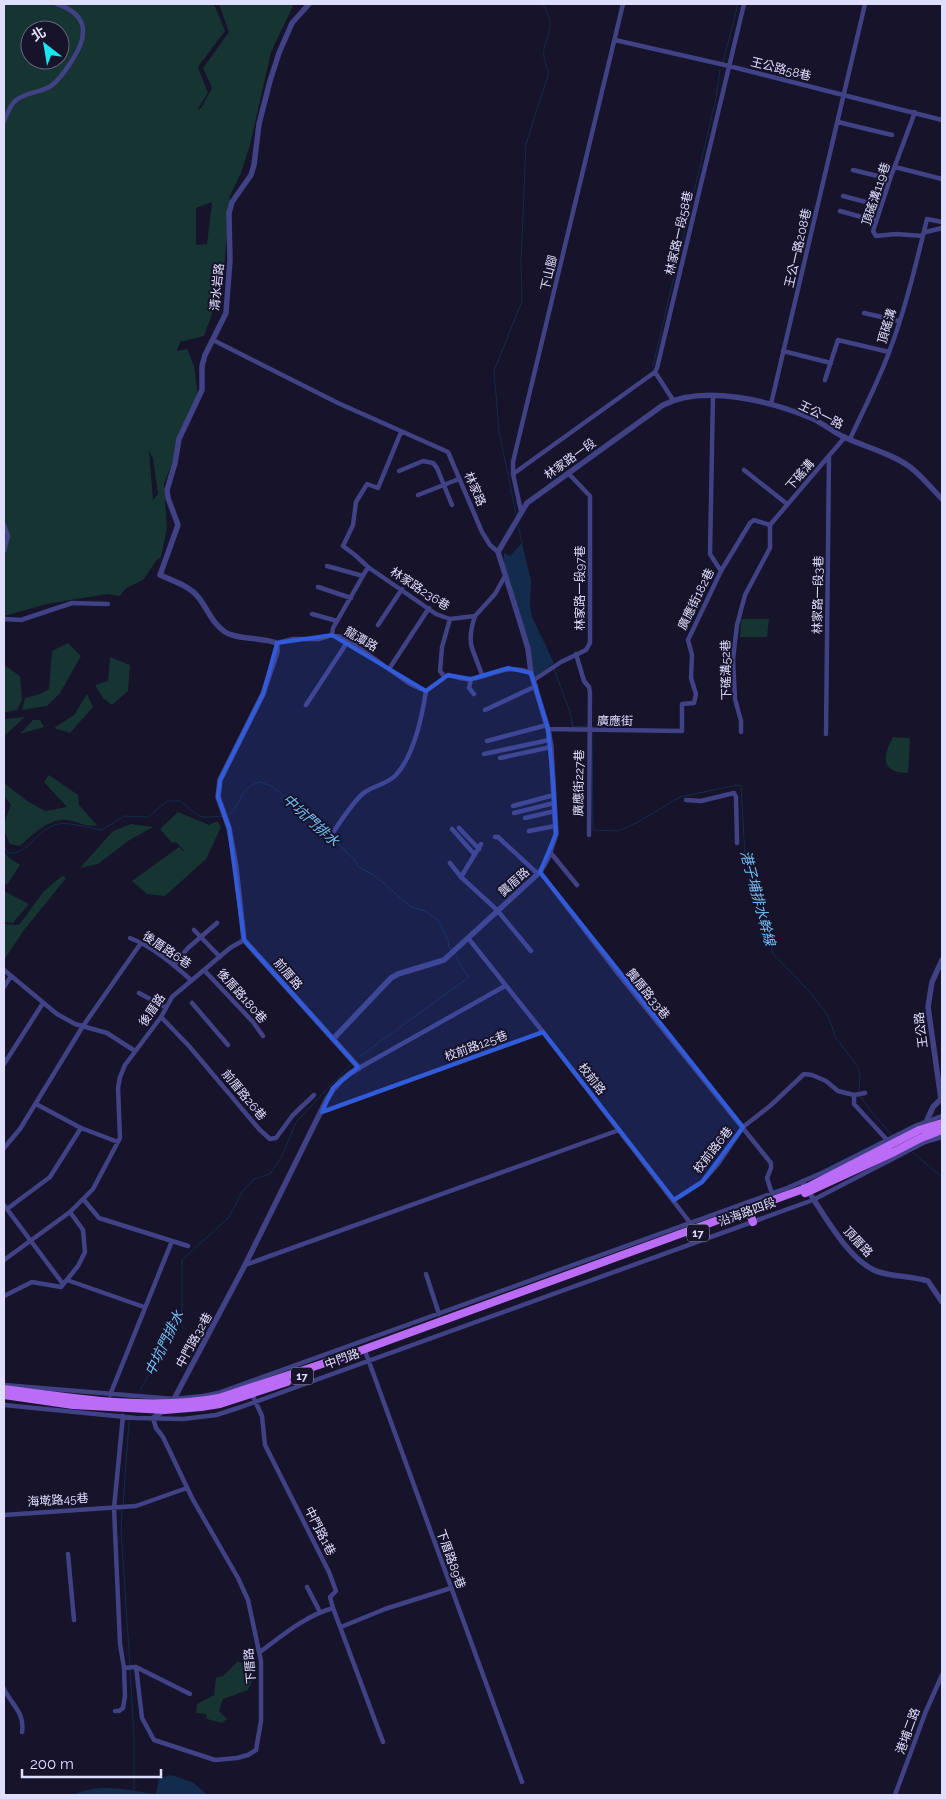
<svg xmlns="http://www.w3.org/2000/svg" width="946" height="1799" font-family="Raleway,'Noto Sans TC',sans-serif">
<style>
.green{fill:#163431;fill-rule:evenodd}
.water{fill:#132c4e}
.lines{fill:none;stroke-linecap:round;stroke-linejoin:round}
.stream{stroke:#132c4e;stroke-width:1}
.minor{stroke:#414286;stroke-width:4.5}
.tertiary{stroke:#414286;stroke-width:5.5}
.primary{stroke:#bb6cf6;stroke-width:8}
.marked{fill:#305cdc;fill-opacity:0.2;stroke:#305cdc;stroke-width:4;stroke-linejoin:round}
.labels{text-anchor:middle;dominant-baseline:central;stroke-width:4;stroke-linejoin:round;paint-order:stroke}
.shield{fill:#16132a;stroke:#a3a1be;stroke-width:1}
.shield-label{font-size:11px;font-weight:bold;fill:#e0defd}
.street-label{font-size:12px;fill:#e0defd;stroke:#16132a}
.water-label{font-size:14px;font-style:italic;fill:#73c0f6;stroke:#16132a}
</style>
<rect width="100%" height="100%" fill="#16132a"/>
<path class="green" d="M4,4H214L225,31L198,67L208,93L197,110L201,108L212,88L203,68L229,32L219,4H294L271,52L250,145L241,173L230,196L223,284L204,336L180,342L177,351L187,349L194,366L198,395L164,484L167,528L161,557L156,561L143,580L126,588L120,596L107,594L47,604L4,616ZM30,30H60V60H30ZM212,202L207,244L196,245V208ZM149,450L153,459L158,494L153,500Z
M741,619H769L767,637H740Z
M68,643L81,656L60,693L47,706L22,710L25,698L40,694L49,689L52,651Z
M110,657L130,665L128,691L112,705L103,698L95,685L108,681Z
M4,665L20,676L22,700L17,710L6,712H4Z
M87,694L93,707L70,733L54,728L74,715Z
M25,717L4,736V719Z
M33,720H40L44,727L20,734Z
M893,737L910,738L908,773C881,773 882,757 893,737Z
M49,775L78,795L79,805L97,825C86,828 78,821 67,820C49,818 32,835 20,846L10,844C1,827 4,823 11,805L4,796V783L26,800L45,811L67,807L44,782Z
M178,812L209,825L217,821L221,827L206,859L165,896L147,894L132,881L179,847L186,853L176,842L172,843L160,829Z
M131,824L153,827L128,841L98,864L80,868L113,831Z
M4,851L8,857L20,865L7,885L4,883Z
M62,876L66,878L24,930L4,960V924L19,925L44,891Z
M4,891L29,904L13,923L4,922Z
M237,1662L253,1663L252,1681L248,1690L223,1699L219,1711L227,1719L222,1723L207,1719L206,1714L196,1713L197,1704L214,1695L216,1678L223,1676Z"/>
<path class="water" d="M522,543L531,581L530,605L532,617L554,663L535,677L523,623L504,564V553L510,556Z
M171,1775L194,1783L207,1795H73C100,1782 128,1790 156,1794L159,1778Z"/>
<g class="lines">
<path class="stream" d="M723,62L738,4
M653,366L716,98L720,70
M516,514L499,431L494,371L522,301L521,262L526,144L549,72C538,47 547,50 550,26C551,18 546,11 543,4
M518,525L522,543
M554,669L570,712L573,727L588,726
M592,726L593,830L619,831L638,822L680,797L737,785L741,786L745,856L773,954L809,991L823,1009L829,1018L836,1038L857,1066L860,1073L859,1091
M227,815C242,808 236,791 259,782L272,786L326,832L357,862V866L375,876L411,907L425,911L438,920L448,940L449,948L452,950
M4,846L8,853C29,856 37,828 58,824C72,822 88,828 102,830L124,816L148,817L167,801H180C201,817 196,819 223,816
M359,1057L469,977L459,963L455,952
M859,1095L874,1115L892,1135
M912,1152L942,1177
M140,1391L182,1310V1260L229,1217L242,1192L254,1179L270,1174L282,1156L296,1122L351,1064
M123,1506L129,1422
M122,1510L121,1530L130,1665
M130,1669L134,1737V1790"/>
<path class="minor" d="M615,40L729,66L942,120
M915,112L890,179L873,231L876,236L896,234L923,236
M4,121C7,115 10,105 15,101C25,92 40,93 51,86C59,80 66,70 71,62C88,37 90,15 57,4
M838,122L892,135
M895,167L942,179
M853,170L890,179
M843,196L881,206
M840,211L876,221
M926,232L942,228
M864,313L899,321
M213,340L338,403L448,452L482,532L490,545L498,552
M783,351L831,363
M825,380L838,340L889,352
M713,395L710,554L721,571
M673,400L655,372L657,368L744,4
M771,404L865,4
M401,432L378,488L367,484L356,502L353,525L343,546L355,555L368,567L436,614L450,619L475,616L495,594L505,576
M850,439C863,411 877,384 888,355C905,311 916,264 927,219L942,222
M744,470L787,504
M399,471L423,461L433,463L437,468L452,505
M513,474L655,372
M418,495L459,479
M521,511L513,474V462L623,4
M4,525L8,536L4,551
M770,525L845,437
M327,566L363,576
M318,587L351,598
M312,614L337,621
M475,616C472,625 469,639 472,648C475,657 479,666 482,675
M4,619L21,620L72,603L108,604
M378,625L402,589
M332,635L333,628L368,567
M277,643L293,639H319L332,635L341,637L358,647L410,684L426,691
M576,654L584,681L589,687L590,693L589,835
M389,669L429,608
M444,676L440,671L442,647L450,619
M471,679L469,688L474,694
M534,680L561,662L586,650L590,643V496L568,473
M426,691L448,675C455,677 464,680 472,679C493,675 510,663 531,673
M306,705L348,641
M485,710L536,686
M548,729L682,731V704L694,703L696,694L691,678L692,655L688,640L721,571L750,523L754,520L770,525
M741,732V721L735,699L733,659L737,625L745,595L770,548V525
M826,734L829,456
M487,741L547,725
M484,754L549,740
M500,758L551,747
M686,800L701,801L734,793L736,797L737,843
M513,806L554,795
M514,813L554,803
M525,818L555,811
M459,828L479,849
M452,829L475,855
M334,831C340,822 357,797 365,792C376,785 387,784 396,775C414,755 422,717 426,691
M529,831L555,826
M495,837H498L538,874
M550,852L577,885
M450,863L461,877L497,910L531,951
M540,872L616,971L771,1163V1168L767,1178L772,1194
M461,877L481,844
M194,930L220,957
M130,938C153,947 173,964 191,980
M468,938L543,1032L698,1233
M174,965L188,948L217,923
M4,970L57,1014L75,1024L107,1033L135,1051
M204,970L253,1022L263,1036
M4,987L11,976
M139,993L165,1007
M192,1003L228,1045
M161,1017L189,1046L259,1129L270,1139L276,1138L293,1115L314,1095
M4,1064L43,1003
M359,1068L505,986
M854,1095L865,1093
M36,1104L81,1128L118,1142
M322,1112L543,1032
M4,1148L20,1129L83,1026L141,943
M84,1200L99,1218L188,1246
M674,1200L702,1182L718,1164L743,1127L770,1106L804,1074L812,1075L826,1081L838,1091L854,1095V1104L888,1141
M4,1205L63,1284
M7,1209L50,1177L81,1128
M4,1260L70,1212
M245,1265L619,1130
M426,1274L439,1314
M67,1280L144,1307
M4,1296L32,1282L61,1287L78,1266L85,1252L83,1230L70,1212L93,1189L120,1138L118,1088L120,1077L125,1065L161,1017L172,997L230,948L244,940
M364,1348L522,1782
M4,1385L174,1399L203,1396L218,1393L787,1188L824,1172L917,1125L942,1116
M251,1392L262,1416L265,1445L329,1572L336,1591L330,1597L333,1608C305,1616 283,1635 260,1652
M110,1395L172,1241
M4,1405L136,1418L183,1419L216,1415L241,1407L813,1200L925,1142L942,1137
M4,1515L136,1506L187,1488
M68,1554L74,1620
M307,1587L320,1612
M333,1608L383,1742
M341,1627L385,1609L451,1588
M136,1667L190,1694
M124,1668L136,1667L142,1718L154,1740L215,1760L237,1758L248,1755L256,1750L261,1721V1661L248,1600L238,1578L192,1498L163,1437L156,1428L153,1418
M4,1689C12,1705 25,1713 22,1732
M115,1711H119L123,1708L125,1696L124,1668L120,1644L114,1508L123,1416
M895,1795L926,1711L942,1675"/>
<path class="tertiary" d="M334,1038L391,978L398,974L444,960L540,872L548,858L556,834L551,747L548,729L531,673L528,649L520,622L498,552L527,503L663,405C704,384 770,401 811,418C823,423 833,432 844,437C865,447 891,453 910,467C922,476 932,489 942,499
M941,1099L928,1007L932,982L942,960
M933,1139L927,1120L933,1107L942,1098
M802,1182C821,1208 848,1263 879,1272C895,1277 912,1276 928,1281L942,1302
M153,1418L165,1410L174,1399L245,1265L327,1099C335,1085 345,1075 359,1068L244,940L236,867L229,828L218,797L220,780L263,694L277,652V643C261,637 238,640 225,632C212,623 208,610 199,598C190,586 173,581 160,575L178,525L168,498L167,490L175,463L179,439L202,390V366L205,355L226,313L230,260L229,213L232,202L251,175L254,165L259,124L270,81L279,53L292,23L309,4"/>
<path class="primary" d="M805,1193L894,1152L921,1138L942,1130
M750,1214L753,1222
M4,1389C71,1398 152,1411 219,1398L343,1357L806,1188L919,1130L942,1123
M4,1395L73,1405L165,1410L201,1407L220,1404L287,1382"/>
</g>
<path class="marked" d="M332,635L426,691L448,675L471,679L508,668L531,673L548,729L553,781L556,834L540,872L743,1127L702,1182L674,1200L543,1032L322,1112L333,1088L358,1067L244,940L229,828L218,797L220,780L263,694L277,643Z"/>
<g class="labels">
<g class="shield">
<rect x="687" y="1224.5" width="22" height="17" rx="4"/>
<rect x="291" y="1367.5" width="22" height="17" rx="4"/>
</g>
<g class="shield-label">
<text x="698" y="1233">17</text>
<text x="302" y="1376">17</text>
</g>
<g class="street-label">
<text transform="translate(781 69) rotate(14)">王公路58巷</text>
<text transform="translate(876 194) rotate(-72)">頂磘溝119巷</text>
<text transform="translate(679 233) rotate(-77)">林家路一段58巷</text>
<text transform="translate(798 248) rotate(-77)">王公一路208巷</text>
<text transform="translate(549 273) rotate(-77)">下山腳</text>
<text transform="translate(217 287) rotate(-84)">清水岩路</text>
<text transform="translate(887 326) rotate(-73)">頂磘溝</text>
<text transform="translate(821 415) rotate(26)">王公一路</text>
<text transform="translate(570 459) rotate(-36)">林家路一段</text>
<text transform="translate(800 475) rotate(-49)">下磘溝</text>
<text transform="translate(475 489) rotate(67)">林家路</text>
<text transform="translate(580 588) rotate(-90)">林家路一段97巷</text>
<text transform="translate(420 589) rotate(33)">林家路236巷</text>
<text transform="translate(818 595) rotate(-89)">林家路一段3巷</text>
<text transform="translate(696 599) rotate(-64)">廣應街182巷</text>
<text transform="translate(361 639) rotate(30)">龍潭路</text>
<text transform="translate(726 670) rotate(-91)">下磘溝52巷</text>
<text transform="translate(615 721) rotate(1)">廣應街</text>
<text transform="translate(579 783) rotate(-89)">廣應街227巷</text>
<text transform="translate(514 882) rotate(-42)">龔厝路</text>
<text transform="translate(167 950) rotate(34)">後厝路6巷</text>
<text transform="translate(288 974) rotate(49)">前厝路</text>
<text transform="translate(648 994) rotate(51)">龔厝路33巷</text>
<text transform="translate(242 996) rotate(48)">後厝路180巷</text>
<text transform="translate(152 1010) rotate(-56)">後厝路</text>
<text transform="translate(921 1030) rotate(-97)">王公路</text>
<text transform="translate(476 1046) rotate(-20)">校前路125巷</text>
<text transform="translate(592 1079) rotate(52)">校前路</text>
<text transform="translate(244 1095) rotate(50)">前厝路26巷</text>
<text transform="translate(713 1150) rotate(-52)">校前路6巷</text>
<text transform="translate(747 1212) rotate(-20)">沿海路四段</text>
<text transform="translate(858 1242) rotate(47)">頂厝路</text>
<text transform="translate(194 1340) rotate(-61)">中門路32巷</text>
<text transform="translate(342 1359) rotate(-20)">中門路</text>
<text transform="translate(58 1500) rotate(-4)">海墘路45巷</text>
<text transform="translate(320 1531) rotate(63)">中門路1巷</text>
<text transform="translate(451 1559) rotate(70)">下厝路89巷</text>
<text transform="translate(250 1666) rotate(-95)">下厝路</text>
<text transform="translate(908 1731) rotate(-70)">港埔二路</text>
</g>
<g class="water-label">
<text transform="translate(311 820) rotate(42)">中坑門排水</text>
<text transform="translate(758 898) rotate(75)">港子埔排水幹線</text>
<text transform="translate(164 1343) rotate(-64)">中坑門排水</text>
</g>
</g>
<rect width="946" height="1799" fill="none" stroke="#e0defd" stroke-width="10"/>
<g transform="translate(45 45) rotate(329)"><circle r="24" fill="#16132a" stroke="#67647e"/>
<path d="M0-4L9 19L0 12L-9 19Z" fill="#17e6f1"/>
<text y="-8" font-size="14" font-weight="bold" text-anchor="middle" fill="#e0defd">北</text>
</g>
<path d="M22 1769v8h139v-8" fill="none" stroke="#e0defd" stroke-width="2.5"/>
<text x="30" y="1769" font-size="15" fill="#e0defd" stroke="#16132a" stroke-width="4" paint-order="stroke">200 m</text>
</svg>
